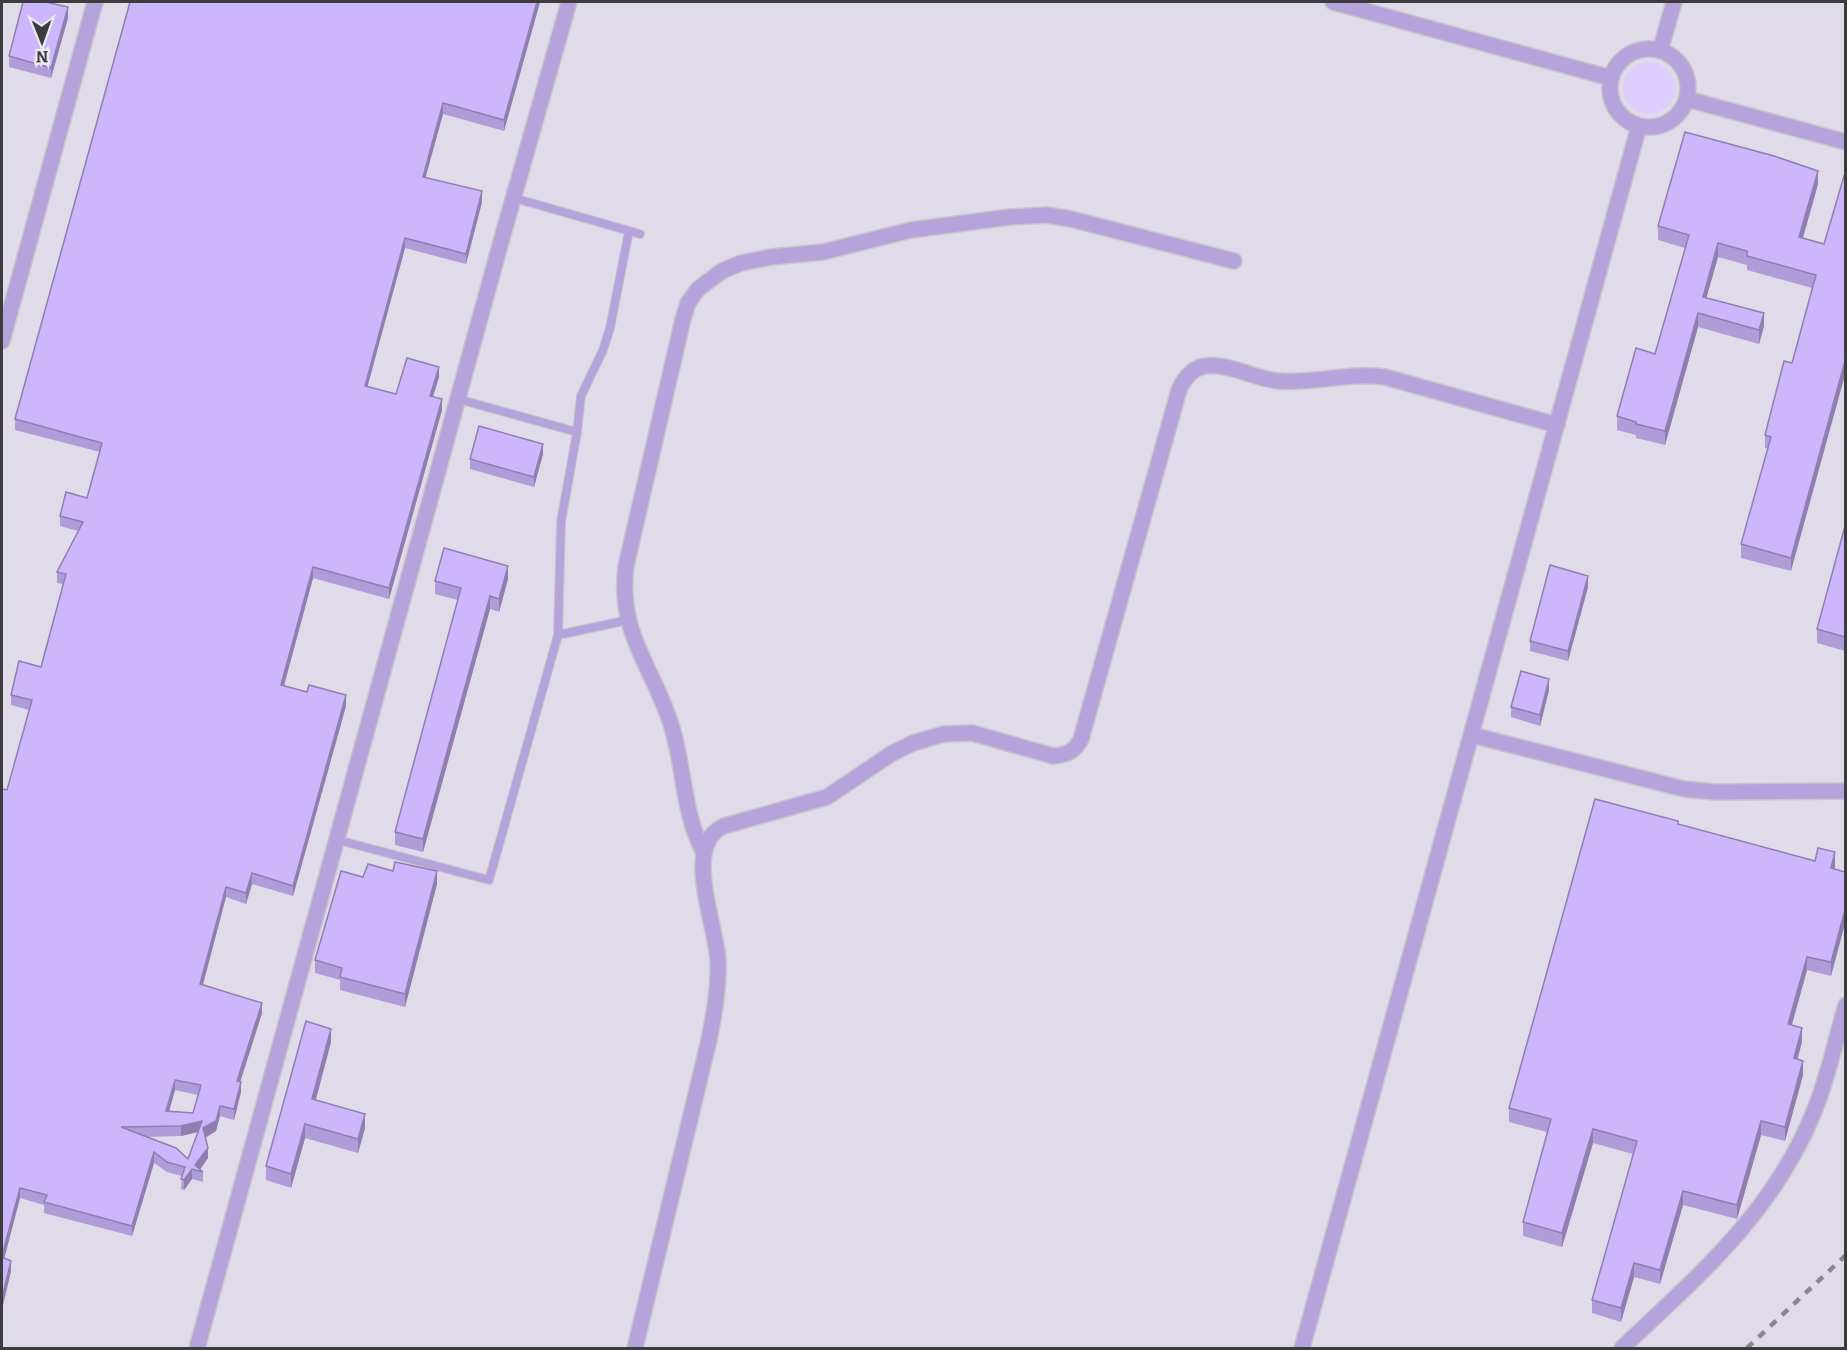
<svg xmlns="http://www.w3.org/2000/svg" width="1847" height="1350" font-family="Bitter,serif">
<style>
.built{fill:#dfdbe9}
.green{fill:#ddceff}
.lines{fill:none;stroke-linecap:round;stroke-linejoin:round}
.service-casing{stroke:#c8c6cc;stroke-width:10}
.minor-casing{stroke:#c8c6cc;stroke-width:18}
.service{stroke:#b5a3dc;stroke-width:8}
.minor{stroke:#b5a3dc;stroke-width:15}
.rail{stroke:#89878c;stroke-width:4.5;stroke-dasharray:8 8;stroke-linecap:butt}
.wall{fill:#af9dd9;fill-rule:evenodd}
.shaded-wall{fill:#8f7fb0}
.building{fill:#ccb6fc;stroke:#8f7fb0;stroke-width:1.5;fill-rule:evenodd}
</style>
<rect width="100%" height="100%" fill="#ebe9f0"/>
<path class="built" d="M2,2H1845V1348H2Z"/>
<path class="green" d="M1623 88a26 26 0 1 1 52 0a26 26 0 1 1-52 0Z"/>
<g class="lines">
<defs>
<path id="service" d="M514,198L640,234
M458,399L577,432L561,522L558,635
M577,432L581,396L603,350L610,328L629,231
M338,840L489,880L558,635L628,620"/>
<path id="minor" d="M1333,2L1611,78
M1610 88a39 39 0 1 1 78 0a39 39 0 1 1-78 0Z
M1660,51L1674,2
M1687,99L1846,142
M2,341L95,2
M1472,735L1684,789L1715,792L1846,791
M703,851C684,815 684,770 673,731C656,670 617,636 626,566L683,319L688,303L698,289L722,271L741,263L771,257L823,252L911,230L1010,217L1047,215L1071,219L1234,261
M197,1348L502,238L569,2
M635,1348L709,1040C714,1014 719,989 718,962C717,925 681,845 724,826L827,797L891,754L913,743L944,734L972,733L1053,756C1067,755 1075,751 1081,739L1179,390C1184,379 1192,368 1205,366C1226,362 1256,379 1278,381C1314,384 1349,372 1385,377L1557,425
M1302,1348L1639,126
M1622,1348C1698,1276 1772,1214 1813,1114C1828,1079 1835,1041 1846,1005"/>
</defs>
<use href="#service" class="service-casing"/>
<use href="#minor" class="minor-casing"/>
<use href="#service" class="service"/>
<use href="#minor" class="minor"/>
<path class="rail" d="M1747,1348L1846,1255"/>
</g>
<path class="wall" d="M540,2L504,131L443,114L425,177L482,202L466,264L405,248L367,386L396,394L439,377L433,397L442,410L389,599L313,578L284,686L346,706L293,896L252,884L246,904L226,897L203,985L262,1013L240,1082L241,1092L234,1120L220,1116L216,1131L206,1137L208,1158L200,1169L203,1172V1182L192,1179L184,1190L181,1189L182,1176L167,1172L154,1163L132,1236L44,1213V1205L20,1198L4,1258L11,1271L2,1309L7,790L29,710L11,705V695L41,667L63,584L57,583V572L78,531L60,526V516L87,498L100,452L15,430V419ZM175,1090L198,1095L193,1113L169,1111ZM198,1132L188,1159L147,1137L181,1136Z
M68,18L51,78L9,67V56Z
M1818,184L1803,238L1824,244L1791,571L1741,558V544L1768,449L1765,448V435L1792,363L1812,288L1747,270V265L1718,257L1706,298L1764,326L1759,344L1698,327L1665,445L1636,438V435L1617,430V416L1655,354L1685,248L1658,240V226Z
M543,454L534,487L470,469V459Z
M1845,526V651L1817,643V629Z
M508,579L499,612L490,609L423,852L395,845V832L458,600L435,594V581Z
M1588,587L1568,661L1530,651V641Z
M1549,690L1540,726L1511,717V707Z
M1678,824L1835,866L1831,976L1807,970L1792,1025L1802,1042L1797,1059L1803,1075L1785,1141L1761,1135L1737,1219L1683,1205L1660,1284L1634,1277L1621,1322L1592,1313V1300L1633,1154L1593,1143L1562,1247L1523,1236V1222L1547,1132L1509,1122V1108Z
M363,877L437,884L405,1007L340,990V980L315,973V960Z
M331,1042L316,1100L365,1128L358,1153L305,1138L291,1188L266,1180V1166Z"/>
<path class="shaded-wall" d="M537,2H540L504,131V120Z
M68,7V18L51,78V68Z
M443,103V114L423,187V177Z
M1818,171V184L1799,251V237Z
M482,191V202L466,264V254Z
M405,238V248L365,396V386Z
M1718,243V257L1703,310V297Z
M1698,313V327L1665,445V431Z
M1764,313V326L1759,344V330Z
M1845,361V375L1791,571V558Z
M439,367V377L430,406V396Z
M442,399V410L389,599V588Z
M543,444V454L534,487V477Z
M508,566V579L499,612V599Z
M313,567V578L281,696V685Z
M1588,576V587L1568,661V651Z
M490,596V609L423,852V839Z
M1549,679V690L1540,726V715Z
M346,695V706L293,896V886Z
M1835,852V866L1831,881V868Z
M437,871V884L405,1007V994Z
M252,873V884L246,904V893Z
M226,887V897L200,995V984Z
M1845,910V924L1831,976V962Z
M1807,957V970L1788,1038V1024Z
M262,1003V1013L237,1092V1081Z
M1802,1028V1042L1794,1072V1058Z
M331,1029V1042L312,1113V1099Z
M1803,1061V1075L1785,1141V1127Z
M175,1080V1090L166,1122V1111Z
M241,1082V1092L234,1120V1109Z
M220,1106V1116L216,1131L203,1139V1128Z
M365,1114V1128L358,1153V1139Z
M202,1121V1131L181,1136V1126Z
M1761,1121V1135L1737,1219V1205Z
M305,1124V1138L291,1188V1174Z
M1593,1129V1143L1562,1247V1233Z
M208,1148V1158L199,1171L195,1165Z
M154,1152V1163L132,1236V1226Z
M192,1169V1179L184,1190V1180Z
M20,1188V1198L2,1267V1256Z
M1683,1191V1205L1660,1284V1270Z
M11,1261V1271L2,1309V1298Z
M1634,1263V1277L1621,1322V1308Z"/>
<path class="building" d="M23,2H46L68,7L51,68L9,56Z
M130,2H537L504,120L443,103L423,177L482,191L466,254L405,238L365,386L396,394L407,358L439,367L430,396L442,399L389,588L313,567L281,685L307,692L309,685L346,695L293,886L252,873L246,893L226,887L200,984L262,1003L237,1081L241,1082L234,1109L220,1106L216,1121L203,1128L208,1148L195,1165L203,1172L192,1169L184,1180L181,1179L185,1167L167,1162L154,1152L132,1226L44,1202L47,1195L20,1188L2,1256V789L7,790L32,700L11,695L19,661L41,667L66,574L57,572L83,522L60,516L66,492L87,498L102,443L15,419ZM175,1080L201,1085L193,1113L166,1111ZM202,1121L188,1159L176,1148L121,1127L181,1126Z
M1685,132L1774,156L1818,171L1799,237L1824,244L1844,176L1845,177V361L1791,558L1741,544L1771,437L1765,435L1784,361L1792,363L1816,275L1747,256V251L1718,243L1703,297L1764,313L1759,330L1698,313L1665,431L1636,424V422L1617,416L1636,348L1655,354L1689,235L1658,226Z
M479,426L543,444L534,477L470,459Z
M1845,526V637L1817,629Z
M444,548L508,566L499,599L490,596L423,839L395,832L461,588L435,581Z
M1550,565L1588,576L1568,651L1530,641Z
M1521,671L1549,679L1540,715L1511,707Z
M1595,799L1678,821V824L1815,861L1818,848L1835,852L1831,868L1845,872V910L1831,962L1807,957L1788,1024L1802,1028L1794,1058L1803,1061L1785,1127L1761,1121L1737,1205L1683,1191L1660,1270L1634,1263L1621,1308L1592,1300L1637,1141L1593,1129L1562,1233L1523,1222L1551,1119L1509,1108Z
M395,862L437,871L405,994L340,977L342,968L315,960L341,871L363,877L368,864L393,871Z
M306,1021L331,1029L312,1099L365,1114L358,1139L305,1124L291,1174L266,1166Z
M2,1257L11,1261L2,1298Z"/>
<rect width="1847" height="1350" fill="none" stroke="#3c3b3e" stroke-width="6"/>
<g transform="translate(42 42) rotate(179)" stroke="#ebe9f0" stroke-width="4.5" paint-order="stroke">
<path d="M0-4.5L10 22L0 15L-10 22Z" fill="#3c3b3e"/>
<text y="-9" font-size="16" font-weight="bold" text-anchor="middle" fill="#3c3b3e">N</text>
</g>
</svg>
